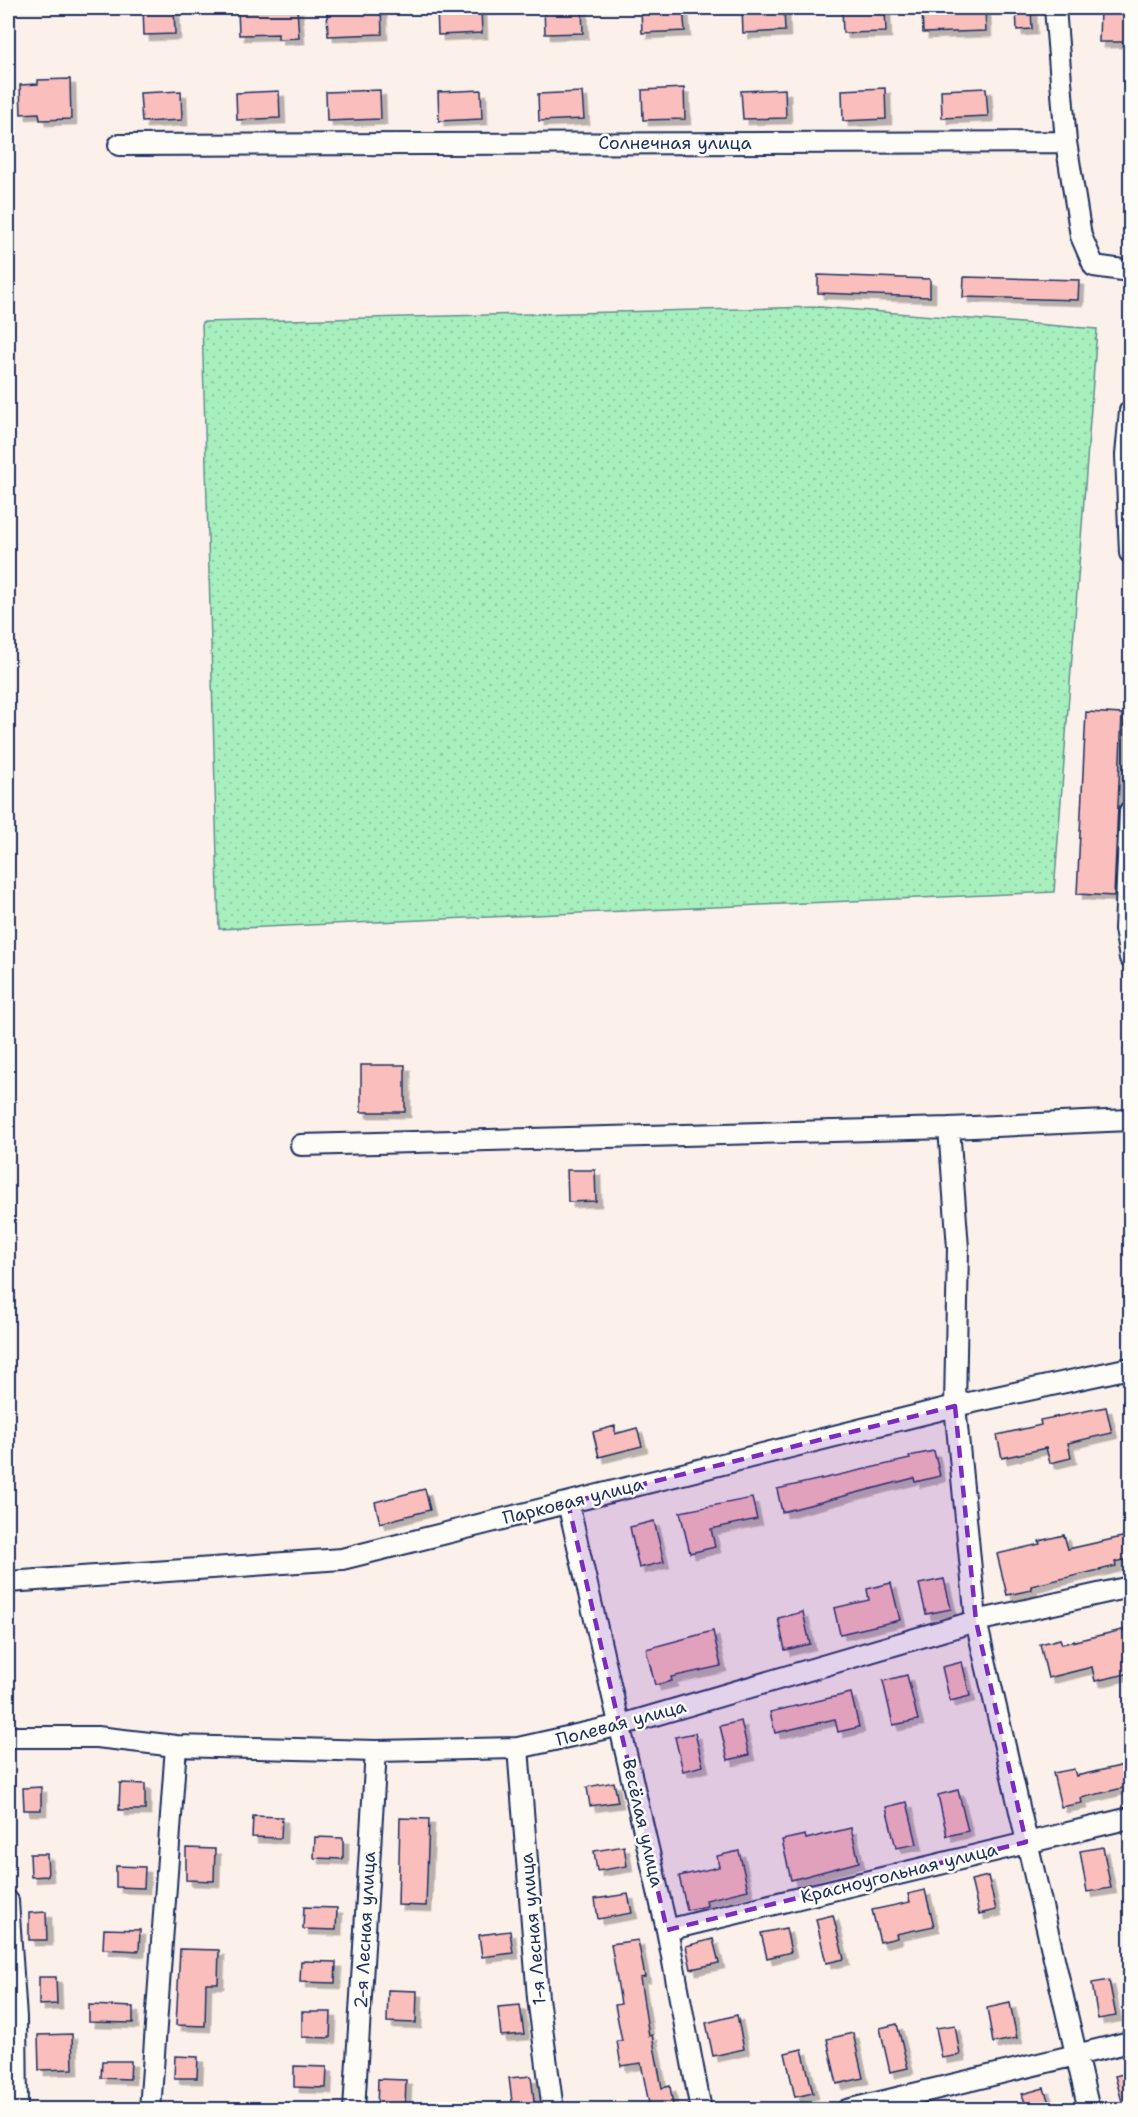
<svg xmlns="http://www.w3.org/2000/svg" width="1138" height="2117" font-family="'Shantell Sans',sans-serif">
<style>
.garden{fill:url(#garden-dots);stroke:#61908e;stroke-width:1.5}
.building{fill:#fabebc;stroke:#1b2f5e;stroke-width:1.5;filter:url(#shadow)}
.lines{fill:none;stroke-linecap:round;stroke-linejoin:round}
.minor-casing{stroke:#1b2f5e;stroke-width:24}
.minor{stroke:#fdfcf7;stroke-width:20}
.marked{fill:#7b2cbf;fill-opacity:0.2;stroke:#7b2cbf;stroke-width:4.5;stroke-dasharray:12 8;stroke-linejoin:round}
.labels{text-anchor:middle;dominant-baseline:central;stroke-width:5;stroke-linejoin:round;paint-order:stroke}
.street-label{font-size:18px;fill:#1b2f5e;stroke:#fdfcf7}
</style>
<defs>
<pattern id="garden-dots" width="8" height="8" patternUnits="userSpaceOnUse" patternTransform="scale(1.5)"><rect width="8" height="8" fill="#a7f0be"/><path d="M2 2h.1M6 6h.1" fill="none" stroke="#8fcea6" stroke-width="1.8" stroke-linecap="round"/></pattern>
<filter id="shadow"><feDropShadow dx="5.5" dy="5.5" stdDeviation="0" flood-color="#0004"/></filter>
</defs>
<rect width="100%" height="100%" fill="#fcf0eb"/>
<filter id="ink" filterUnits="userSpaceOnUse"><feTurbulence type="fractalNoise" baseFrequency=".0167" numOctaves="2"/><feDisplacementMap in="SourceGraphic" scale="12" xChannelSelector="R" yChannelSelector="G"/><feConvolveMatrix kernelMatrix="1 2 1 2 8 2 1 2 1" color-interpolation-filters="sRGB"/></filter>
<g filter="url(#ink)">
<path class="garden" d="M820,307L1097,329L1054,892L219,929L202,322Z"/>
<path class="building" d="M143,8H174L175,34L144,35Z
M238,8H297L299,38L278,39V34L239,35Z
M327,8H381L382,34L328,36Z
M437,8H481L482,33L438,35Z
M544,8H582L583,33L545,34Z
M641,8H683L685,31L642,33Z
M742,8H784L785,31L743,33Z
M842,8H885L886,32L843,33Z
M922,8H985L986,31L923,33Z
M1016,8H1031L1032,29L1017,30Z
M1100,8H1131V42H1099Z
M70,79L71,119L40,120L39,113L21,114L20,85L38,84V80Z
M684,88L685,119L643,120L642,90Z
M885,88L886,119L843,121L842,90Z
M986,88L988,116L942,118L941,90Z
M785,89L786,118L743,119L741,91Z
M380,90L381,119L327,121L326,92Z
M481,90L482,119L439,121L438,92Z
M181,91L182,120L142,122L140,93Z
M279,91L280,118L237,120L236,93Z
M582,92L584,119L539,121L538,94Z
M818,275L930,279V297L818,293Z
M964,277L1079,280L1078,300L963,297Z
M1086,712L1122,714L1114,896L1077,894Z
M361,1065H405V1112H361Z
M567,1170H595L596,1201L568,1202Z
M1106,1407L1112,1433L1068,1443L1071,1458L1050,1463L1046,1448L1002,1458L997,1435L1041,1425L1040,1420Z
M615,1426V1434L637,1428L642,1446L599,1457L593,1432Z
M934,1451L940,1476L915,1482L914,1478L782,1512L777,1489L910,1459L909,1456Z
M425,1489L430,1510L380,1523L375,1502Z
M752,1498L757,1519L711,1529L715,1547L690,1553L680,1512Z
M654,1521L664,1562L639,1568L630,1527Z
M1064,1535L1068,1549L1131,1535V1558L1115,1562L1116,1566L1031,1586L1032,1590L1007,1595L997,1554L1040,1544L1039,1541Z
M944,1579L951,1609L926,1614L919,1584Z
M891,1583L900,1620L840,1634L834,1608L869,1600L867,1589Z
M803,1612L810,1644L785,1650L778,1618Z
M1131,1628V1673L1095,1681L1092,1667L1048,1678L1040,1644L1060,1639L1062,1644Z
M713,1631L721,1666L671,1677L672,1681L655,1685L646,1649Z
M962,1662L970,1696L950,1701L942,1667Z
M907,1675L918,1720L893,1725L883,1681Z
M851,1693L859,1727L838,1732L835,1719L775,1733L770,1712Z
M741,1721L749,1755L728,1760L720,1726Z
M695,1733L703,1766L683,1771L675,1737Z
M1129,1764L1131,1786L1081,1798L1082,1803L1061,1807L1053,1773L1074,1769L1076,1776Z
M614,1782L618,1802L590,1806L587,1787Z
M120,1783L145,1784V1810H119Z
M41,1787V1810H24L23,1788Z
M958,1790L968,1831L947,1836L938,1795Z
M907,1802L917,1844L896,1848L886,1807Z
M253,1816L282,1817L281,1838L252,1837Z
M400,1818L429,1819L426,1906L398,1905Z
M851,1828L859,1862L791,1880L782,1840L805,1835L806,1839Z
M315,1837L343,1838V1859L314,1858Z
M624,1846L627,1866L597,1871L594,1851Z
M1103,1847L1111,1888L1087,1892L1080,1851Z
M186,1848L215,1849L214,1881L186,1880Z
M739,1851L748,1890L706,1900L707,1906L687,1910L679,1876L719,1867L717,1856Z
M30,1854H47L48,1876L31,1877Z
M116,1866L145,1867L144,1888L116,1887Z
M988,1876L996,1910L979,1914L971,1880Z
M925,1890L934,1926L896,1934L897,1938L880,1942L872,1910L910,1902L908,1894Z
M628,1894L632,1913L598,1919L595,1899Z
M304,1907L337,1908L336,1930L303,1929Z
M46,1912L47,1940H29V1913Z
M833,1915L844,1959L826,1963L816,1919Z
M786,1928L791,1952L767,1958L761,1933Z
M104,1929L140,1930L139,1951L103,1949Z
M510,1931L513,1953L482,1957L479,1935Z
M713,1939L719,1963L691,1969L686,1946Z
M638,1940L645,1977L640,1978L649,2036L652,2035L662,2088L670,2086L673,2106L650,2109L641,2063L621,2066L617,2041H622L615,2005L621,2004L611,1944Z
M180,1949L219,1950L218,1983H206L205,2026L176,2025Z
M301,1961L336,1962L335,1983L300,1982Z
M39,1977H56L57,2004L39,2005Z
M1109,1980L1116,2016L1098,2019L1092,1983Z
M388,1990L417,1991L416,2023L387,2022Z
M1010,2003L1017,2038L993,2043L987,2008Z
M89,2005L133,2007V2023L89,2022Z
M520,2005L524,2034L501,2036L498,2007Z
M302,2012H331L330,2038L302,2037Z
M737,2015L744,2049L713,2056L706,2023Z
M897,2024L908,2068L890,2072L880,2028Z
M955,2025L960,2055L942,2058L936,2028Z
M853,2033L863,2078L837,2084L827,2039Z
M72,2034L73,2069L39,2070L38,2035Z
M802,2049L813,2093L795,2097L785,2053Z
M175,2056L198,2057L197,2078H174Z
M102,2061H131L130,2079L101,2078Z
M294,2066L327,2067L326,2088L294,2087Z
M1131,2072V2109H1124L1115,2076Z
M531,2076L535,2109H513L509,2078Z
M378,2079L406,2080L405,2109H377Z
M1044,2088L1051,2109H1027L1022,2094Z"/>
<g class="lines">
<defs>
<path id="minor" d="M1055,8L1066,142
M119,145L1066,142L1081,236L1094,266L1130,271
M1130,411L1126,455L1130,553
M1130,811L1125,929L1130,958
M949,1128L958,1248L955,1406L976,1621L1089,2110
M301,1145L949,1128L1130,1120
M568,1503L667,1930L701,2110
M8,1582L342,1559L955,1406L1130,1368
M8,1737H97L176,1746L376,1751L518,1748L621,1725L976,1621L1130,1587
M518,1748L538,1998L553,2110
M8,1901L16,2018L17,2110
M667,1930L1130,1818
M150,2110L176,1746
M354,2110L376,1751
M847,2110L1130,2042"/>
</defs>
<use href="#minor" class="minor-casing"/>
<use href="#minor" class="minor"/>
</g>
</g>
<path class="marked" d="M955,1406L976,1621L1026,1842L667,1930L568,1503Z"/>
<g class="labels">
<g class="street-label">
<text x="675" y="143">Солнечная улица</text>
<text transform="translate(573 1501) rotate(-14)">Парковая улица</text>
<text transform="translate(621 1723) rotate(-15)">Полевая улица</text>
<text transform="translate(643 1823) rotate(77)">Весёлая улица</text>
<text transform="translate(899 1873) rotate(-14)">Красноугольная улица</text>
<text transform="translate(533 1929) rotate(-95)">1-я Лесная улица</text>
<text transform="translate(365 1930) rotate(-87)">2-я Лесная улица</text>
</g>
</g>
<rect width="1138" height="2117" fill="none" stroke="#fdfcf7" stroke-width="30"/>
<rect x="15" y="15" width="1108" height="2087" fill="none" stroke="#1b2f5e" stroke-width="2" filter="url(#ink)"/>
</svg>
